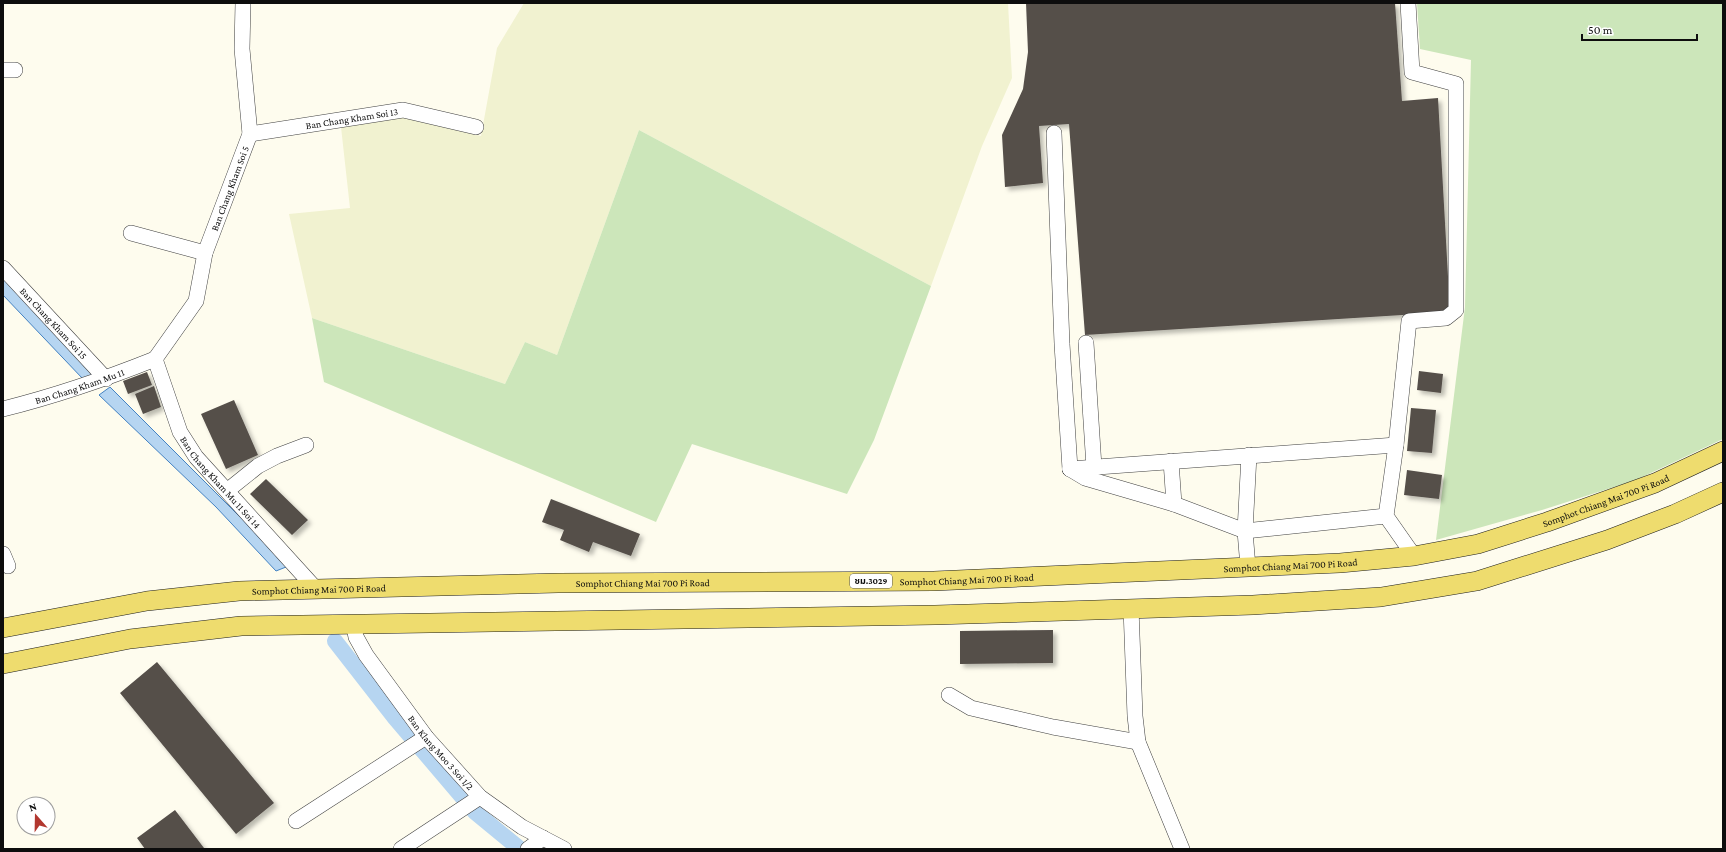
<svg xmlns="http://www.w3.org/2000/svg" width="1726" height="852" font-family="'Crimson Pro','Noto Sans Thai',serif">
<style>
.farmland{fill:#f1f2d0}
.green{fill:#cce6ba}
.water{fill:#b6d5f1;stroke:#4382c3}
.lines{fill:none;stroke-linecap:round;stroke-linejoin:round}
.canal{stroke:#b6d5f1;stroke-width:16}
.building{fill:#554f4a;filter:url(#shadow)}
.minor-casing{stroke:#404040;stroke-width:16}
.major-casing{stroke:#1e1e1e;stroke-width:20}
.minor{stroke:#fff;stroke-width:15}
.major{stroke:#eedc6e;stroke-width:19}
.labels{text-anchor:middle;dominant-baseline:central;stroke-width:4;stroke-linejoin:round;paint-order:stroke}
.shield{fill:#fff;stroke:#565656;stroke-width:1}
.shield-label{font-size:9px;font-weight:bold;fill:#0d0d0d}
.street-label{font-size:10px;fill:#0d0d0d;stroke:#fff}
</style>
<defs>
<filter id="shadow"><feDropShadow dx="3.5" dy="3.5" stdDeviation="2" flood-color="#0004"/></filter>
</defs>
<rect width="100%" height="100%" fill="#fefcee"/>
<path class="farmland" d="M524,3H1008L1012,78L982,146L931,286L639,130L557,355L525,342L505,384L312,318L289,214L350,208L341,127L400,117L481,136L497,48Z"/>
<path class="green" d="M1417,3H1723V439L1636,480L1542,510L1436,540L1465,307L1471,60L1420,49Z
M639,130L931,286L874,440L847,494L692,444L656,522L324,382L312,318L505,384L525,342L557,355Z"/>
<path class="water" d="M3,276L96,374L83,379L3,295Z
M110,387L243,520L286,567L276,571L216,507L99,395Z"/>
<g class="lines">
<path class="canal" d="M335,641L395,718L475,812L520,849"/>
</g>
<path class="building" d="M1026,3H1395L1402,101L1438,98L1450,312L1085,335L1069,124L1039,126L1043,183L1005,187L1002,135L1023,89L1028,52Z
M1419,371L1443,374L1441,393L1417,390Z
M147,372L152,385L128,394L123,381Z
M154,386L161,407L143,414L135,394Z
M234,400L258,455L226,469L201,414Z
M1411,408L1436,410L1432,453L1407,451Z
M1407,470L1442,475L1439,499L1404,495Z
M266,479L308,520L292,535L250,494Z
M551,499L640,534L631,556L593,542L589,552L560,540L564,530L542,522Z
M1053,630V663L960,664V631Z
M157,662L274,803L236,834L120,693Z
M175,810L204,848L202,849H145L137,838Z"/>
<g class="lines">
<defs>
<g id="minor">
<path d="M1408,3L1412,72L1456,84V310L1446,318L1409,321L1396,445L1386,516L1414,556"/>
<path d="M3,70H15"/>
<path d="M1054,133L1062,344L1070,469"/>
<path id="s1" d="M250,134L403,110L476,127"/>
<path d="M131,233L205,253"/>
<path id="s2" d="M3,268L106,379"/>
<path d="M1086,343L1094,467"/>
<path id="s3" d="M155,359L196,301L205,253L250,134L242,49L243,3"/>
<path id="s4" d="M155,359L180,432L196,457L315,588"/>
<path id="s5" d="M3,409C55,396 105,379 155,359"/>
<path d="M1249,455L1245,531L1386,516"/>
<path d="M1171,461L1174,504"/>
<path d="M1070,469L1396,445"/>
<path d="M1070,469L1085,478L1174,504L1245,531L1248,567"/>
<path d="M228,490L258,466L277,456L306,445"/>
<path d="M3,554L8,566"/>
<path d="M1131,608L1135,716L1138,742L1182,849"/>
<path id="s6" d="M353,623L356,637L366,655L426,737L480,797L522,827L564,849"/>
<path d="M949,695L971,708L988,712L1053,727L1138,742"/>
<path d="M296,821L426,737"/>
<path d="M401,849L480,797"/>
<path d="M528,849L543,838"/>
</g>
<g id="major">
<path id="s7" d="M3,628L147,601L239,591L558,583L934,581L1340,563L1414,556L1478,544L1547,522L1655,483L1723,451"/>
<path d="M3,664L130,639L241,626L935,615L1253,605L1381,597L1477,581L1607,540L1675,514L1723,492"/>
</g>
</defs>
<use href="#minor" class="minor-casing"/>
<use href="#major" class="major-casing"/>
<use href="#minor" class="minor"/>
<use href="#major" class="major"/>
</g>
<g class="labels">
<rect class="shield" x="850" y="574" width="42" height="14" rx="3"/>
<g class="shield-label">
<text x="871" y="581">ชม.3029</text>
</g>
<g class="street-label">
<text stroke="none"><textPath href="#s1" startOffset="103">Ban Chang Kham Soi 13</textPath></text>
<text stroke="none"><textPath href="#s3" startOffset="189">Ban Chang Kham Soi 5</textPath></text>
<text stroke="none"><textPath href="#s2" startOffset="75">Ban Chang Kham Soi 15</textPath></text>
<text stroke="none"><textPath href="#s5" startOffset="80">Ban Chang Kham Mu 11</textPath></text>
<text stroke="none"><textPath href="#s4" startOffset="142">Ban Chang Kham Mu 11 Soi 14</textPath></text>
<text stroke="none"><textPath href="#s7" startOffset="1615">Somphot Chiang Mai 700 Pi Road</textPath></text>
<text stroke="none"><textPath href="#s7" startOffset="1291">Somphot Chiang Mai 700 Pi Road</textPath></text>
<text stroke="none"><textPath href="#s7" startOffset="967">Somphot Chiang Mai 700 Pi Road</textPath></text>
<text stroke="none"><textPath href="#s7" startOffset="643">Somphot Chiang Mai 700 Pi Road</textPath></text>
<text stroke="none"><textPath href="#s7" startOffset="319">Somphot Chiang Mai 700 Pi Road</textPath></text>
<text stroke="none"><textPath href="#s6" startOffset="158">Ban Klang Moo 3 Soi 1/2</textPath></text>
</g>
</g>
<rect width="1726" height="852" fill="none" stroke="#0d0d0d" stroke-width="8"/>
<g transform="translate(36 816) rotate(340)"><circle r="19" fill="#ffffff" stroke="#9e9e9e"/>
<path d="M0-3L7 15L0 10L-7 15Z" fill="#b2372f"/>
<text y="-6" font-size="11" font-weight="bold" text-anchor="middle" fill="#0d0d0d">N</text>
</g>
<path d="M1582 34v6h115v-6" fill="none" stroke="#0d0d0d" stroke-width="2"/>
<text x="1588" y="34" font-size="12" fill="#0d0d0d" stroke="#ffffff" stroke-width="3" paint-order="stroke">50 m</text>
</svg>
